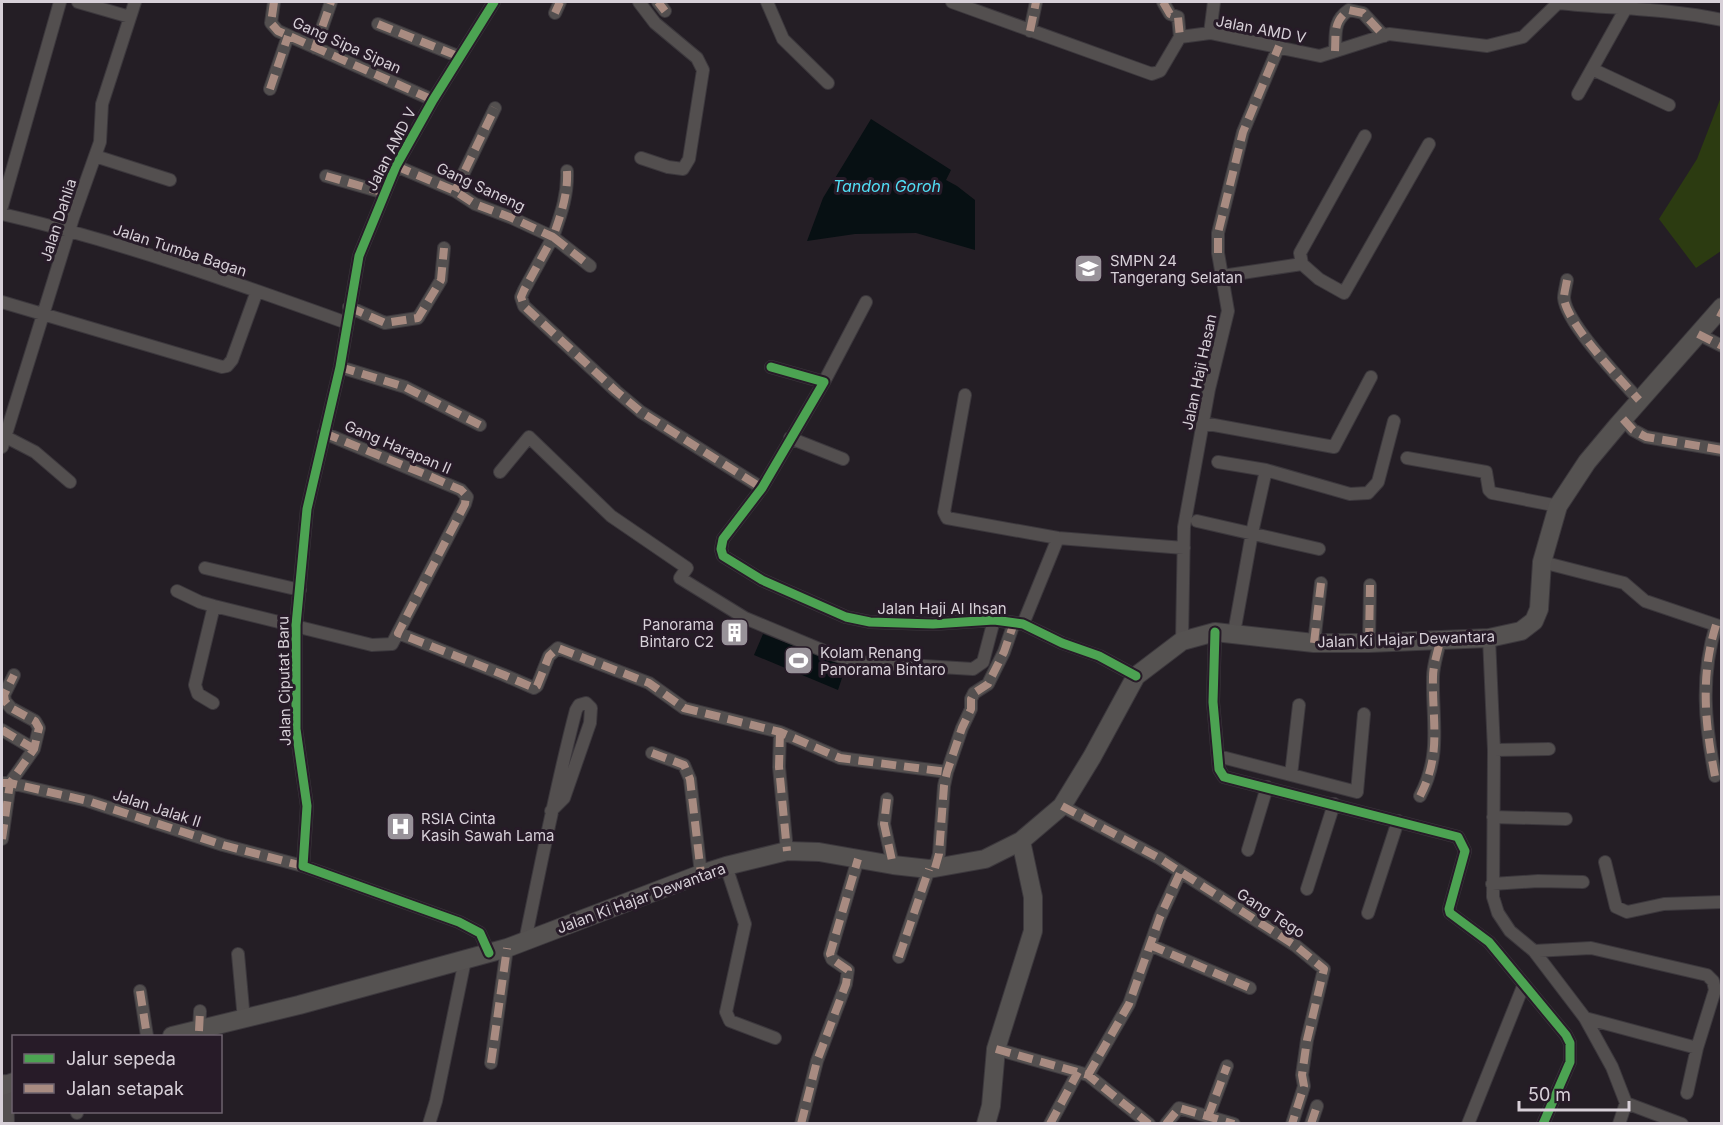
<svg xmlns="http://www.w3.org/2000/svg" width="1723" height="1125" font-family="Inter,sans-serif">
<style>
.green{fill:#2c3b11}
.water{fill:#071013}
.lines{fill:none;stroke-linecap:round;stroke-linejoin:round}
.street-casing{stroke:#3c383d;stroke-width:14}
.secondary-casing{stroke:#3c383d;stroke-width:20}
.street{stroke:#534f4f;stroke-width:12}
.secondary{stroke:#555251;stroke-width:18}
.quiet{stroke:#a88b81;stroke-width:8;stroke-dasharray:15 8;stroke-linecap:butt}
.cycleway-casing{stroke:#271b28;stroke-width:13}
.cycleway{stroke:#4ca352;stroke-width:9}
.labels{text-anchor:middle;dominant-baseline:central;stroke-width:6;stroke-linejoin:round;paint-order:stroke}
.street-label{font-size:15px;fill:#d7d0d8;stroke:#271b28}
.poi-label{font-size:15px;fill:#d7d0d8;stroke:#271b28;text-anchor:start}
.water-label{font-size:16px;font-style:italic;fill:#51dff5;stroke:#271b28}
</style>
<rect width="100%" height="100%" fill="#241e25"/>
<path class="green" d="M1721,97V251L1696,268L1659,219L1697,159Z"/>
<path class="water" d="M871,119L951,170L946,180L957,186L975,200V250L916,233L855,234L807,241L823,198Z
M763,634L846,666L838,690L754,655Z"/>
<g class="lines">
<defs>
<path id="street" d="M78,2L130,17
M274,2L271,23L278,31L433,100
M639,2L655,23L697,58L703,70L689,159L683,169L668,167L641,158
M658,2L665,11
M767,2L783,39L828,83
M952,2L1152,74L1160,71L1180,37L1210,33L1320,56L1389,34L1487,46L1523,37L1559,2
M1163,2L1170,14L1178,17L1180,37
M1558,3C1613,9 1667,8 1722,20
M555,13L560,2
M378,24L460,57
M1030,31L1036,2
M1210,33L1214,2
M315,48L331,2
M1335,51C1336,33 1333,21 1349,10L1363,13L1384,36
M1592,69L1669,105
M270,89L288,36
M1578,94L1626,8
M95,156L170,180
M396,166L455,191L475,204L512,218L553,237L524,290L521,297L524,306L616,391L641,412L762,488
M567,171C568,195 561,214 553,237L590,266
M326,176L385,193
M455,191L495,108
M2,206L60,2
M2,214C119,241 233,282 347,323
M1302,264L1300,253L1365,136
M1222,276L1302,264L1319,279L1344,293L1429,144
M1567,280C1566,286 1564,293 1564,298C1566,323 1621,380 1639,400
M2,302L222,367L227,366L232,360L257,291
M349,307L385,323L418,318L441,280L444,248
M1698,334L1722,346
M340,367L405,387L480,425
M771,367L824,382L762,488L723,539L721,549L723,556L762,580L846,617L870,622L933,624L994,620L1023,624L1062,643L1099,656L1136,676
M824,382L866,302
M965,395L944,512L947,518L1058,538L1184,548
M1623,419L1633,430L1646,437L1722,450
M1203,423L1334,447L1371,377
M6,437L35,452L70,482
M790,438L843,459
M2,447L73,218L100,142L102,104L135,2
M1407,458L1486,472L1489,490L1492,493L1558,506
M1218,462L1266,470L1350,494L1368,493L1378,482L1394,421
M500,472L529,437L611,516L687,568L680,578L745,618L829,653L858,662L973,669L983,662L994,620
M1197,521L1319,549
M1542,562L1624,583L1645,601L1722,627
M205,568L300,590
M177,591L200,602L214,606L372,645L392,644L465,504L467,497L461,490L324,433
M1023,624L1058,538
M1215,632L1213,702L1219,769L1224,777L1458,837L1465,851L1449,909L1450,913L1489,942L1566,1035L1570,1043V1062L1543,1124
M398,633L504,675L534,688L537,686L549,656L558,648L649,683L684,708L780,732L840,758L947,772
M1234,633L1252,533L1266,470
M1489,638L1494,750L1493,897L1498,913L1510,931L1534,951L1585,1018L1612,1067L1626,1103L1619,1124
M1182,641L1184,527L1209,389L1228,311L1218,253V233L1243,132L1279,46
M1314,643L1321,583
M1369,643L1370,585
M213,703L198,694L195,685L214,606
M2,730L34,749
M780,732L779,767L787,851
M1494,750L1549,749
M652,753L684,765L690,779L701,874
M1218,756L1357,792L1364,714
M1291,775L1299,705
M1715,776C1705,724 1700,677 1716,625
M2,783H10L88,801L223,845L303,866
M1420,796C1442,754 1432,722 1433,677C1433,665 1438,652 1440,640
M887,799L884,824L893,865
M1062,806L1159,858L1296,946L1324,969L1307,1040L1302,1075L1304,1086L1292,1124
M1493,817L1566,819
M2,839L10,783L34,749L39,728L35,721L11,708L5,701L4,695L14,675
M1248,850L1267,787
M1605,862L1616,907L1627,912L1664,904L1722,902
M726,866L745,924L726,1012L730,1021L775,1038
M935,868L939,854L944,786L947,772L962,728L971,709V699L974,693L988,684L1004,652L1014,623
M1492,884L1538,881L1583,882
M1307,889L1334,804
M1368,913L1398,821
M525,941C541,864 556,786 576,710L579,705L586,703L591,708L590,723L564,798L551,811
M1150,945L1250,988
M1534,951L1591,948L1707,975L1713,981L1715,990L1697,1048L1687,1093
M489,953L480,933L459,922L303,866L307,806L296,729V625L307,509L340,367L359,256L396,166L433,100L494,2
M238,954L244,1020
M899,957L929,869
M140,991L147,1036
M1585,1018L1697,1048
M199,1031L200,1011
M996,1049L1088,1075L1149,1124
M491,1063L507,948
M1088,1075L1129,1004L1160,917L1180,873
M4,1081L7,1084L8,1124
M1626,1103L1682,1124
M77,1112V1113
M1208,1117L1227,1066
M429,1124L436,1101L465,960
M801,1124L817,1061L846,984L848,970L832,959L830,954L858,859
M1050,1124L1078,1072
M1166,1124L1179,1108L1234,1124
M1311,1124L1317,1106
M1468,1124L1524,984"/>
<path id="secondary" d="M172,1036L299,1005L507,948L701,874L726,866L787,851L819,852L893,865L929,869L985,859L1021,841L1062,806L1092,757L1136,676L1182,641L1215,632L1314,643H1369L1489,638L1521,631L1534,621L1539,609L1542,562L1558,506L1587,462L1618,425L1722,307
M2,1086L14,1082
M986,1124L991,1106L996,1049L1033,931V897L1021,841"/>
</defs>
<use href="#street" class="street-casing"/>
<use href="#secondary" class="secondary-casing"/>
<use href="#street" class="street"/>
<use href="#secondary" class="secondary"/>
<path class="quiet" d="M274,2L271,23L278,31L433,100
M658,2L665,11
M1163,2L1170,14L1178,17L1180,37
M555,13L560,2
M378,24L460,57
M1030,31L1036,2
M315,48L331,2
M1335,51C1336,33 1333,21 1349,10L1363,13L1384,36
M270,89L288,36
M396,166L455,191L475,204L512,218L553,237L524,290L521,297L524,306L616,391L641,412L762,488
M567,171C568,195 561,214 553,237L590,266
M326,176L385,193
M455,191L495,108
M1218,253V233L1243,132L1279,46
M1567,280C1566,286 1564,293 1564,298C1566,323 1621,380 1639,400
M349,307L385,323L418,318L441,280L444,248
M1718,312L1722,314
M1698,334L1722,346
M340,367L405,387L480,425
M1623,419L1633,430L1646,437L1722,450
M324,433L427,475L461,490L466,495L465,504L398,633L504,675L534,688L537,686L549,656L558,648L649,683L684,708L780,732L840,758L947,772
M1314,643L1321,583
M1369,643L1370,585
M2,730L34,749
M780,732L779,767L787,851
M652,753L684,765L690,779L701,874
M1715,776C1705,724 1700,677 1716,625
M2,783H10L88,801L223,845L303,866
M1420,796C1442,754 1432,722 1433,677C1433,665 1438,652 1440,640
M887,799L884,824L893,865
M1062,806L1159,858L1296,946L1324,969L1307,1040L1302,1075L1304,1086L1292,1124
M2,839L10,783L34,749L39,728L35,721L11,708L5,701L4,695L14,675
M935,868L939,854L944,786L947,772L962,728L971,709V699L974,693L988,684L1004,652L1014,623
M1150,945L1250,988
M899,957L929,869
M140,991L147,1036
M199,1031L200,1011
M996,1049L1088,1075L1149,1124
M491,1063L507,948
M1088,1075L1129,1004L1160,917L1180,873
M1208,1117L1227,1066
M801,1124L817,1061L846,984L848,970L832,959L830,954L858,859
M1050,1124L1078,1072
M1166,1124L1179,1108L1234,1124
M1311,1124L1317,1106"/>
<defs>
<path id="cycleway" d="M771,367L824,382L762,488L723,539L721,549L723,556L762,580L846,617L870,622L933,624L994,620L1023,624L1062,643L1099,656L1136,676
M1215,632L1213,702L1219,769L1224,777L1458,837L1465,851L1449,909L1450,913L1489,942L1566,1035L1570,1043V1062L1543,1124
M489,953L480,933L459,922L303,866L307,806L296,729V625L307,509L340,367L359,256L396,166L433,100L494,2"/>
</defs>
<use href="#cycleway" class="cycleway-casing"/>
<use href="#cycleway" class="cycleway"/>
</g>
<defs>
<symbol id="school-square" viewBox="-11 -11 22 22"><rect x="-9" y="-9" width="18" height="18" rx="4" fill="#989299" stroke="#271b28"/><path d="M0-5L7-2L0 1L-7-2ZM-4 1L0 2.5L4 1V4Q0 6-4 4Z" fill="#fff"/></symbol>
<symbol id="building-square" viewBox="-11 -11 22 22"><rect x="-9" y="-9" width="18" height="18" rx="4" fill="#989299" stroke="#271b28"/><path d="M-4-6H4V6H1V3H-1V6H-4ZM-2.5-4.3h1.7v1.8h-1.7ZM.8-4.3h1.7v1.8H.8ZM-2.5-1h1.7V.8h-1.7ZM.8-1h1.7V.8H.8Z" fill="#fff"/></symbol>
<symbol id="stadium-square" viewBox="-11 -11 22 22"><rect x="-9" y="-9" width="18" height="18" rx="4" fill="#989299" stroke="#271b28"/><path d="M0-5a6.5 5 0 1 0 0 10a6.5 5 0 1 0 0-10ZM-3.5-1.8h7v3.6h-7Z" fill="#fff"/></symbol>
<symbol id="hospital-square" viewBox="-11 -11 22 22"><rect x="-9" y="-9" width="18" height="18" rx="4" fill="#989299" stroke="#271b28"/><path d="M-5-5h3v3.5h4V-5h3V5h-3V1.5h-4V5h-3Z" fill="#fff"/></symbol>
</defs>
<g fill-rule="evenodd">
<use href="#school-square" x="1072" y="252" width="33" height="33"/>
<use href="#building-square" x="718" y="616" width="33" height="33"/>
<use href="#stadium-square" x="782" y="644" width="33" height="33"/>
<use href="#hospital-square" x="384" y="810" width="33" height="33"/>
</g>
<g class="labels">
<g class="street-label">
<text transform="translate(1261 29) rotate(11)">Jalan AMD V</text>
<text transform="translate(347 45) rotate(24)">Gang Sipa Sipan</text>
<text transform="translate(391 149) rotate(-63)">Jalan AMD V</text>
<text transform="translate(481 187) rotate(25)">Gang Saneng</text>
<text transform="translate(58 220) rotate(-72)">Jalan Dahlia</text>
<text transform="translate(180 250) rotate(18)">Jalan Tumba Bagan</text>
<text transform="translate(1199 372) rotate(-78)">Jalan Haji Hasan</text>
<text transform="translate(398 447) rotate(23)">Gang Harapan II</text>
<text x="942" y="608">Jalan Haji Al Ihsan</text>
<text transform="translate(1406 639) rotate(-2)">Jalan Ki Hajar Dewantara</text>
<text transform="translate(284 681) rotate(-91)">Jalan Ciputat Baru</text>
<text transform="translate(157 808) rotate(18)">Jalan Jalak II</text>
<text transform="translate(641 898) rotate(-20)">Jalan Ki Hajar Dewantara</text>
<text transform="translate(1271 913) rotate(33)">Gang Tego</text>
</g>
<g class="poi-label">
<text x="1110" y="260">SMPN 24<tspan x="1110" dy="17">Tangerang Selatan</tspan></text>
<text x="714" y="624" text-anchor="end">Panorama<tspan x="714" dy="17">Bintaro C2</tspan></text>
<text x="820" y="652">Kolam Renang<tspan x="820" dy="17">Panorama Bintaro</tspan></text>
<text x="421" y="818">RSIA Cinta<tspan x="421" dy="17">Kasih Sawah Lama</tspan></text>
</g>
<g class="water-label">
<text x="887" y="186">Tandon Goroh</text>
</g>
</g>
<rect width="1723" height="1125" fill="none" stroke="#d7d0d8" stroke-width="6"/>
<rect x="12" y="1035" width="210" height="78" fill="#271b28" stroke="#6d636e" stroke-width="1.5"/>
<rect x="24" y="1054" width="30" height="9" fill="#4ca352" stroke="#6d636e" stroke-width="1.5"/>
<text x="66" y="1065" font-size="18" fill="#d7d0d8">Jalur sepeda</text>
<rect x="24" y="1084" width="30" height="9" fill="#a88b81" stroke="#6d636e" stroke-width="1.5"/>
<text x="66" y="1095" font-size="18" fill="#d7d0d8">Jalan setapak</text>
<path d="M1519 1101v9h110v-9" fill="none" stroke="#d7d0d8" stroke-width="3"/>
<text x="1528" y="1101" font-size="18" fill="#d7d0d8" stroke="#271b28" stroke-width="4.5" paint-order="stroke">50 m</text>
</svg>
